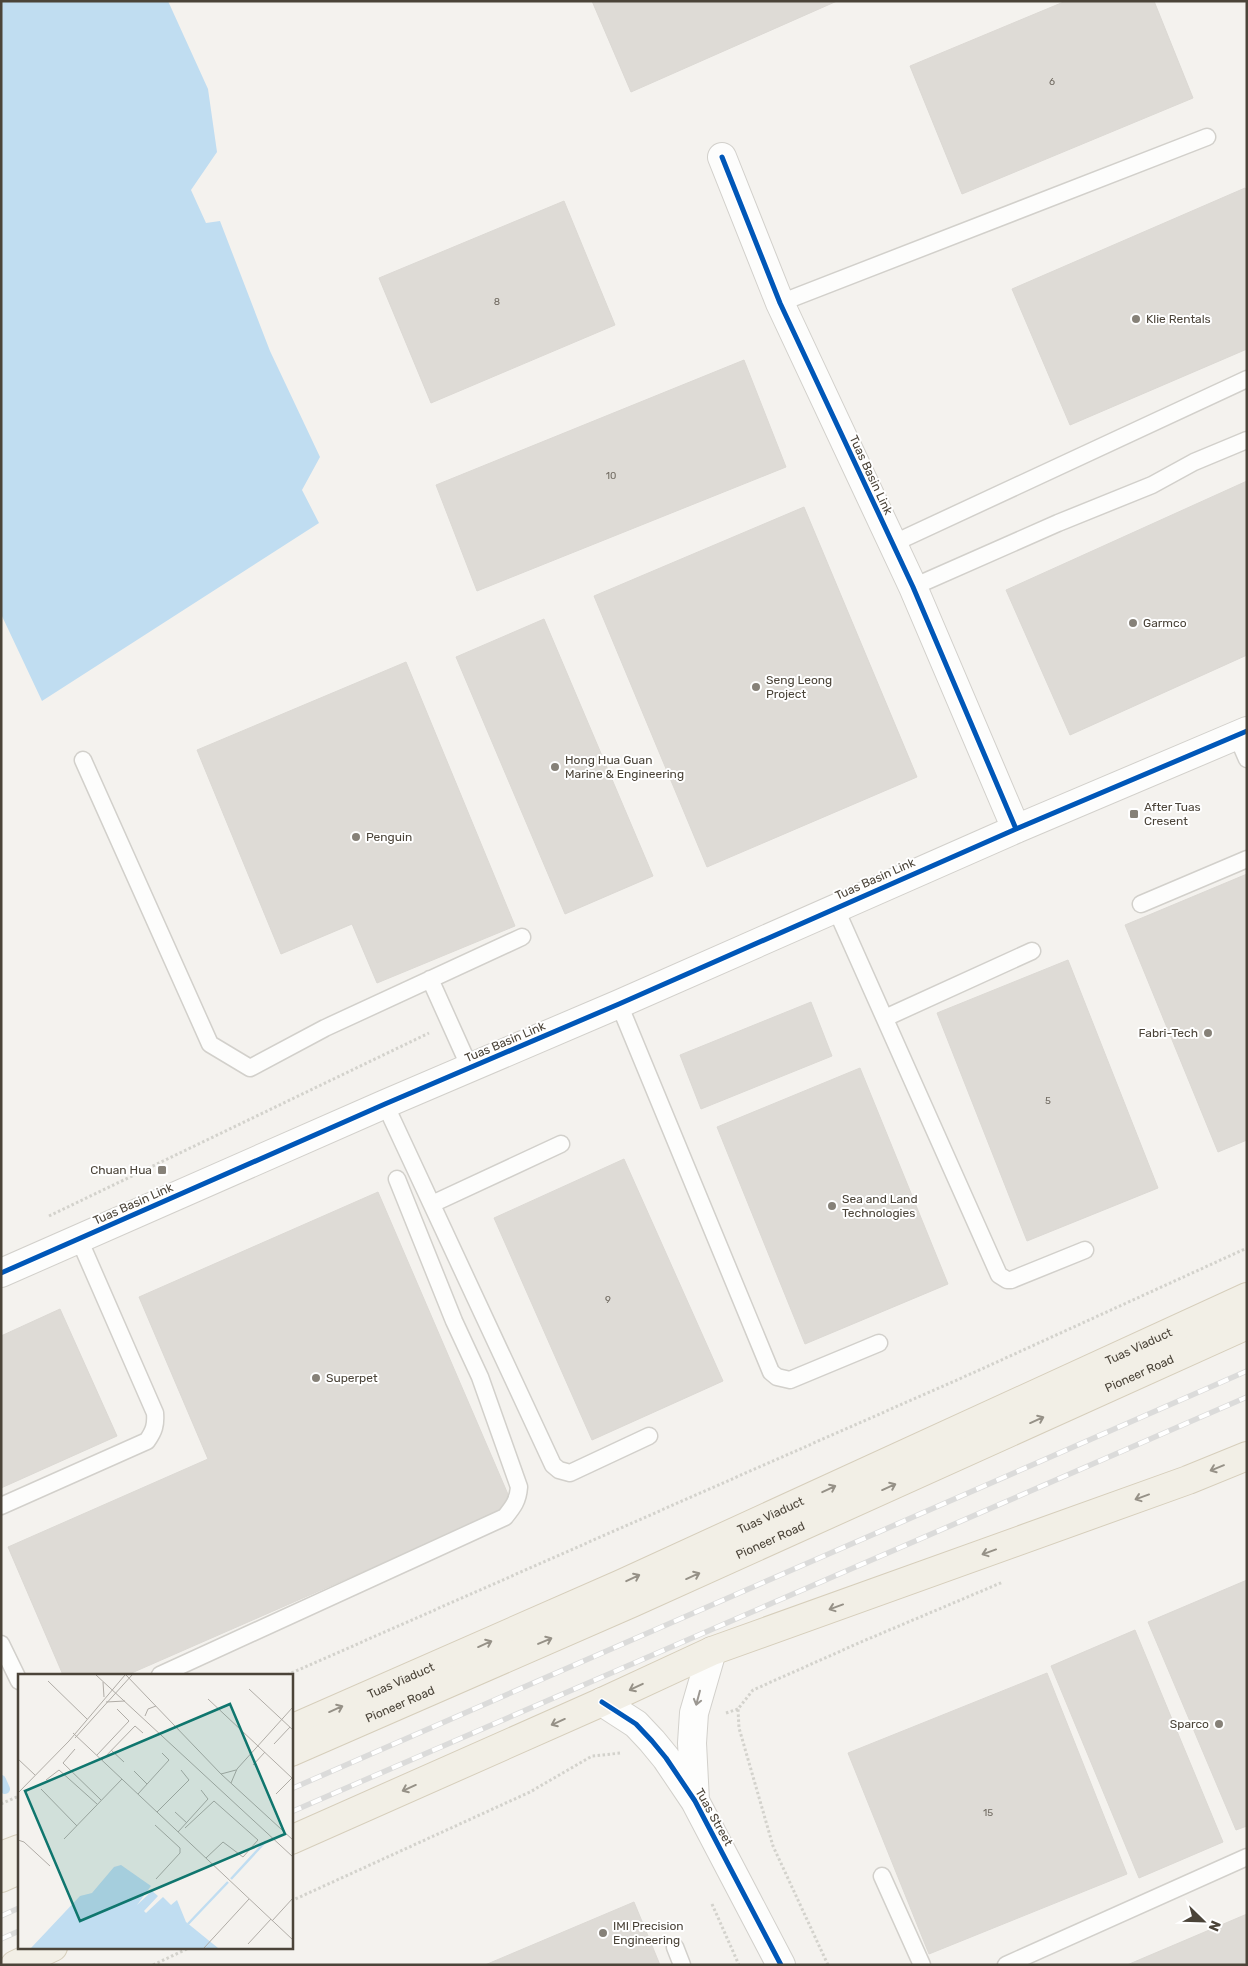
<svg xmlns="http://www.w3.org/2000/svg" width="1248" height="1966" font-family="Rubik,sans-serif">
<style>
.water{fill:#c0ddf1}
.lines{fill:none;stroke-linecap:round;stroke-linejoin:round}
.stream{stroke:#c0ddf1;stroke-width:10}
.building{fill:#dedbd6;stroke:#dcd9d4}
.lane-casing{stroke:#d2d0cb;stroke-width:19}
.street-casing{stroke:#d2d0cb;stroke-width:30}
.primary-casing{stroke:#d6cebb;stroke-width:30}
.path{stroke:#d3d2cc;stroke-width:3;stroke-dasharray:2.5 2.5;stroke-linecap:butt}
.lane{stroke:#fdfdfc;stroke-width:16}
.street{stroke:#fdfdfc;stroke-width:28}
.primary{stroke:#f2efe6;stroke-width:28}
.rail-casing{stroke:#dbdbda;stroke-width:5.5}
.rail{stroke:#fff;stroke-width:4;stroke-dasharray:11;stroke-linecap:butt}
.cycleway-casing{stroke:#fff;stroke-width:8}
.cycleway{stroke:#0057b8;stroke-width:5}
.oneway{stroke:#969187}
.oneway2{stroke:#9b9791}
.poi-dot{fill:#868178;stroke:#fff;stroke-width:2}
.labels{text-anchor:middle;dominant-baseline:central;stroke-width:4;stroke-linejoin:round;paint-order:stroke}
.number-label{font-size:10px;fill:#706a61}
.poi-label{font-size:12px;fill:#4b4439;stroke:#fff;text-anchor:start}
.street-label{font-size:12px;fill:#4b4439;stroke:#fff}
.inset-river{fill:none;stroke:#c0ddf1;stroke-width:2.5}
.inset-road{fill:none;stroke:#b0aca6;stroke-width:1}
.view{fill:#0f766e;fill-opacity:0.15;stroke:#0f766e;stroke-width:2.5}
.inset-edge{fill:none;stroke:#4b4439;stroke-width:2.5}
</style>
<rect width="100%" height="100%" fill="#f4f2ee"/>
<path class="water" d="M1,1H168L208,89L217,152L191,190L206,223L220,221L270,351L320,457L302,490L319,523L42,701L1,614Z"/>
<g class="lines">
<path class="stream" d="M1,1780L5,1789"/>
</g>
<path class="building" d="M592,1H837L631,92Z
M1066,1H1154L1193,98L962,194L910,66Z
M1245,188L1247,191V349L1070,425L1012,289Z
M564,201L615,325L431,403L379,278Z
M744,360L786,467L477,591L436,485Z
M1247,481V655L1070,735L1006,590Z
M804,507L917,777L707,867L594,596Z
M544,619L653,876L565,914L456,657Z
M406,662L515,926L377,983L352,924L281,954L197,750Z
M1247,874V1140L1218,1152L1125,925Z
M1068,960L1158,1188L1027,1241L937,1013Z
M811,1002L832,1056L701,1109L680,1055Z
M860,1068L948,1284L805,1344L717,1127Z
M624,1159L723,1381L592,1440L494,1218Z
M378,1192L513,1506L127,1675H63L8,1547L208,1459L139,1297Z
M60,1309L117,1436L1,1488V1336Z
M1247,1580V1826L1236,1830L1148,1622Z
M1135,1630L1223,1842L1139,1878L1051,1666Z
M1047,1673L1127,1874L929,1954L848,1753Z
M634,1902L660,1965H485Z
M1247,1914V1965H1127Z"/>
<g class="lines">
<defs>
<path id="lane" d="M780,303L1207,137
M892,544L1247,379
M913,587L1058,523L1152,485L1194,462L1247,440
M1237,736L1247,759
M83,760L210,1044L250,1068L325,1028L522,937
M1141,904L1247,859
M835,907L999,1275L1007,1280H1011L1085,1250
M430,979L470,1068
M619,1004L771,1372L777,1377L790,1380L879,1343
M885,1018L1032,951
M385,1104L553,1465L559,1470L570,1473L649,1436
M432,1204L561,1144
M1,1506L147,1441C154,1431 156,1425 155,1413L79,1239
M1,1644L19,1681
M160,1675L505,1517C513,1507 518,1501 519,1487L480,1377L454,1321L397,1179
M882,1876L922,1965
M675,1947L682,1965
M1006,1965L1247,1857"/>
<path id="street" d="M722,157L780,303L913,587L1016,829
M1,1273L385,1104L619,1004L1016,829L1247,731
M602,1702L636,1724L652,1741L666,1758L695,1801L781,1965
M695,1801L692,1743L694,1713L712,1651"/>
<g id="primary">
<path id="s1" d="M291,1729L621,1584L1247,1297"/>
<path id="s2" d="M291,1752L632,1603L1247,1325"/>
<path d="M291,1840L602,1702L712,1651L1188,1480L1247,1456"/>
<path d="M1,1856L19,1849"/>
<path d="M1,1878L19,1870"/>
<path d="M15,1965L53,1947"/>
</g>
</defs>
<use href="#lane" class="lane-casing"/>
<use href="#street" class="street-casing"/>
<use href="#primary" class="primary-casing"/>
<path class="path" d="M49,1216L429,1033
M287,1675L975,1372L1247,1248
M726,1713L738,1709
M1,1804L19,1796
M291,1901L530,1792L592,1756L621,1753
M712,1904L739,1965
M153,1965L191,1947
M828,1965L773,1846L739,1728L738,1709L753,1690L861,1642L1003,1582"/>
<use href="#lane" class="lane"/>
<use href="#street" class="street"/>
<use href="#primary" class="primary"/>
<defs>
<path id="rail" d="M291,1789L1247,1371
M291,1812L1247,1397
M1,1916L19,1908
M1,1939L19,1931"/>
</defs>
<use href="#rail" class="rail-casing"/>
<use href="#rail" class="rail"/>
<defs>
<path id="cycleway" d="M722,157L780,303L913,587L1016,829
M1,1273L385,1104L619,1004L1016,829L1247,731
M602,1702L636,1724L652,1741L666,1758L695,1801L781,1965"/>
</defs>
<use href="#cycleway" class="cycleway-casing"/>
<use href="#cycleway" class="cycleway"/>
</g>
<defs><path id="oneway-shaft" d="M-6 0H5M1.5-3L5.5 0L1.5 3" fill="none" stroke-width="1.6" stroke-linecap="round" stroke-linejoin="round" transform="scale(1.25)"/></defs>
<g class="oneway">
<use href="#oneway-shaft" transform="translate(1037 1420) rotate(-24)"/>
<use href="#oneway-shaft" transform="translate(1217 1468) rotate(158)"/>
<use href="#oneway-shaft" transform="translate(889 1487) rotate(-24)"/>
<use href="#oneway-shaft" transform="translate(829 1489) rotate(-25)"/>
<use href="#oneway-shaft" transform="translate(1142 1497) rotate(160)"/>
<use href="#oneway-shaft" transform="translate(989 1552) rotate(160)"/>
<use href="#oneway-shaft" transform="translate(693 1576) rotate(-24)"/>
<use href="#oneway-shaft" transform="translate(633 1578) rotate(-25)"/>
<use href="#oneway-shaft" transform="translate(836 1607) rotate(160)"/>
<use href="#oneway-shaft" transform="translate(545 1641) rotate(-23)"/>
<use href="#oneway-shaft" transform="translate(485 1644) rotate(-24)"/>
<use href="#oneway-shaft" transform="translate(636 1687) rotate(155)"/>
<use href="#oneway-shaft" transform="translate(336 1709) rotate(-24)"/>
<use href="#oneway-shaft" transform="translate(558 1722) rotate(156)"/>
<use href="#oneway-shaft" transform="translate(409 1788) rotate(156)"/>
</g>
<use class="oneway2" href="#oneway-shaft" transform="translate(698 1698) rotate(105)"/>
<g class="poi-dot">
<circle cx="1136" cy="319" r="5"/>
<circle cx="1133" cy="623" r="5"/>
<circle cx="756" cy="687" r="5"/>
<circle cx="555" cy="767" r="5"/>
<rect x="1129" y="809" width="10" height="10" rx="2.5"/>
<circle cx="356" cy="837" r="5"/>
<circle cx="1208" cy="1033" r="5"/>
<rect x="157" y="1165" width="10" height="10" rx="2.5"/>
<circle cx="832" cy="1206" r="5"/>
<circle cx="316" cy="1378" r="5"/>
<circle cx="1219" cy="1724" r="5"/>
<circle cx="603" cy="1933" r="5"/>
</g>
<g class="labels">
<g class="number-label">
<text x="1052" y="82">6</text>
<text x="497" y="302">8</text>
<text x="611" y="476">10</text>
<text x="1048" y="1101">5</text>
<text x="608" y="1300">9</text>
<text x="988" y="1813">15</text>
</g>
<g class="poi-label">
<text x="1146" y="319">Klie Rentals</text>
<text x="1143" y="623">Garmco</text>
<text x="766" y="680">Seng Leong<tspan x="766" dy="14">Project</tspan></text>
<text x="565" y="760">Hong Hua Guan<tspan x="565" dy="14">Marine &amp; Engineering</tspan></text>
<text x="1144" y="807">After Tuas<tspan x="1144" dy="14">Cresent</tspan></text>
<text x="366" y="837">Penguin</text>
<text x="1198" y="1033" text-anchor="end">Fabri-Tech</text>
<text x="152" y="1170" text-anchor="end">Chuan Hua</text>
<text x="842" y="1199">Sea and Land<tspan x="842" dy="14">Technologies</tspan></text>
<text x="326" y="1378">Superpet</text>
<text x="1209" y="1724" text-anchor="end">Sparco</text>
<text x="613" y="1926">IMI Precision<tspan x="613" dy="14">Engineering</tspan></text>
</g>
<g class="street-label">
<text transform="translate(871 475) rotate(65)">Tuas Basin Link</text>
<text transform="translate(875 879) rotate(-24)">Tuas Basin Link</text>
<text transform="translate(505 1042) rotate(-23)">Tuas Basin Link</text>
<text transform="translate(133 1204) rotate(-24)">Tuas Basin Link</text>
<text stroke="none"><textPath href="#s1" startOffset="930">Tuas Viaduct</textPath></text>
<text stroke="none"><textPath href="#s2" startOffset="929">Pioneer Road</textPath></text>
<text stroke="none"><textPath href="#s1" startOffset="525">Tuas Viaduct</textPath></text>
<text stroke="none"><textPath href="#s2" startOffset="524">Pioneer Road</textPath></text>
<text stroke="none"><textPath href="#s1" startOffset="120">Tuas Viaduct</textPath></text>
<text stroke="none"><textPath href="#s2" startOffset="119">Pioneer Road</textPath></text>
<text transform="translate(714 1817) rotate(61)">Tuas Street</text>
</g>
</g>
<g transform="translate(18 1674)">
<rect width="275" height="275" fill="#f4f2ee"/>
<path d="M103,191L133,212L119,231L134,217L140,222L126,237L128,239L145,223L153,231L159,226L168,248L200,274H13L62,222L74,219L96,193Z" fill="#c0ddf1"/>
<path class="inset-river" d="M213,205L248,167M170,250L210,208"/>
<path class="inset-road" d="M78,1L275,183M108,1L203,100L275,166M30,7L69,45M85,8L86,23M231,15L275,56M190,25L274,104L258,120M88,28L107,27M127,42L130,35L138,32M55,59L275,266M57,64L114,1M256,70L272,53M57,75L45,89L83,126M93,76L106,88M79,81L111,47L99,35M0,85L17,101M84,86L117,52L125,59M235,91L247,78M116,97L129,110M203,100L218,96M28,106L41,96L79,130M213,109L219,95L275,33M23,115L59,152M0,119L51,67L107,1M120,120L151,86L144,79M139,138L171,106L163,96M157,138L169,149M137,151L162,174V179L138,205M167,154L196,127L240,166L225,183L205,168L188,184M160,158L190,125L183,116M46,165L104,105M0,166L6,168L32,192M254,247L275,224M230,270L253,245M186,274L231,225"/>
<path class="view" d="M212,30L267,160L62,247L7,117Z"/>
<rect width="275" height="275" class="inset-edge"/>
</g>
<rect width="1248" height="1966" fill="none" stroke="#4b4439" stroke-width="5"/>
<g transform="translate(1203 1921) rotate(113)" stroke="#ffffff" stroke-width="4" paint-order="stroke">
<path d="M0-4L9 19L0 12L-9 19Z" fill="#4b4439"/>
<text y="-8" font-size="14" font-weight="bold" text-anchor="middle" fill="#4b4439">N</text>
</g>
</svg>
